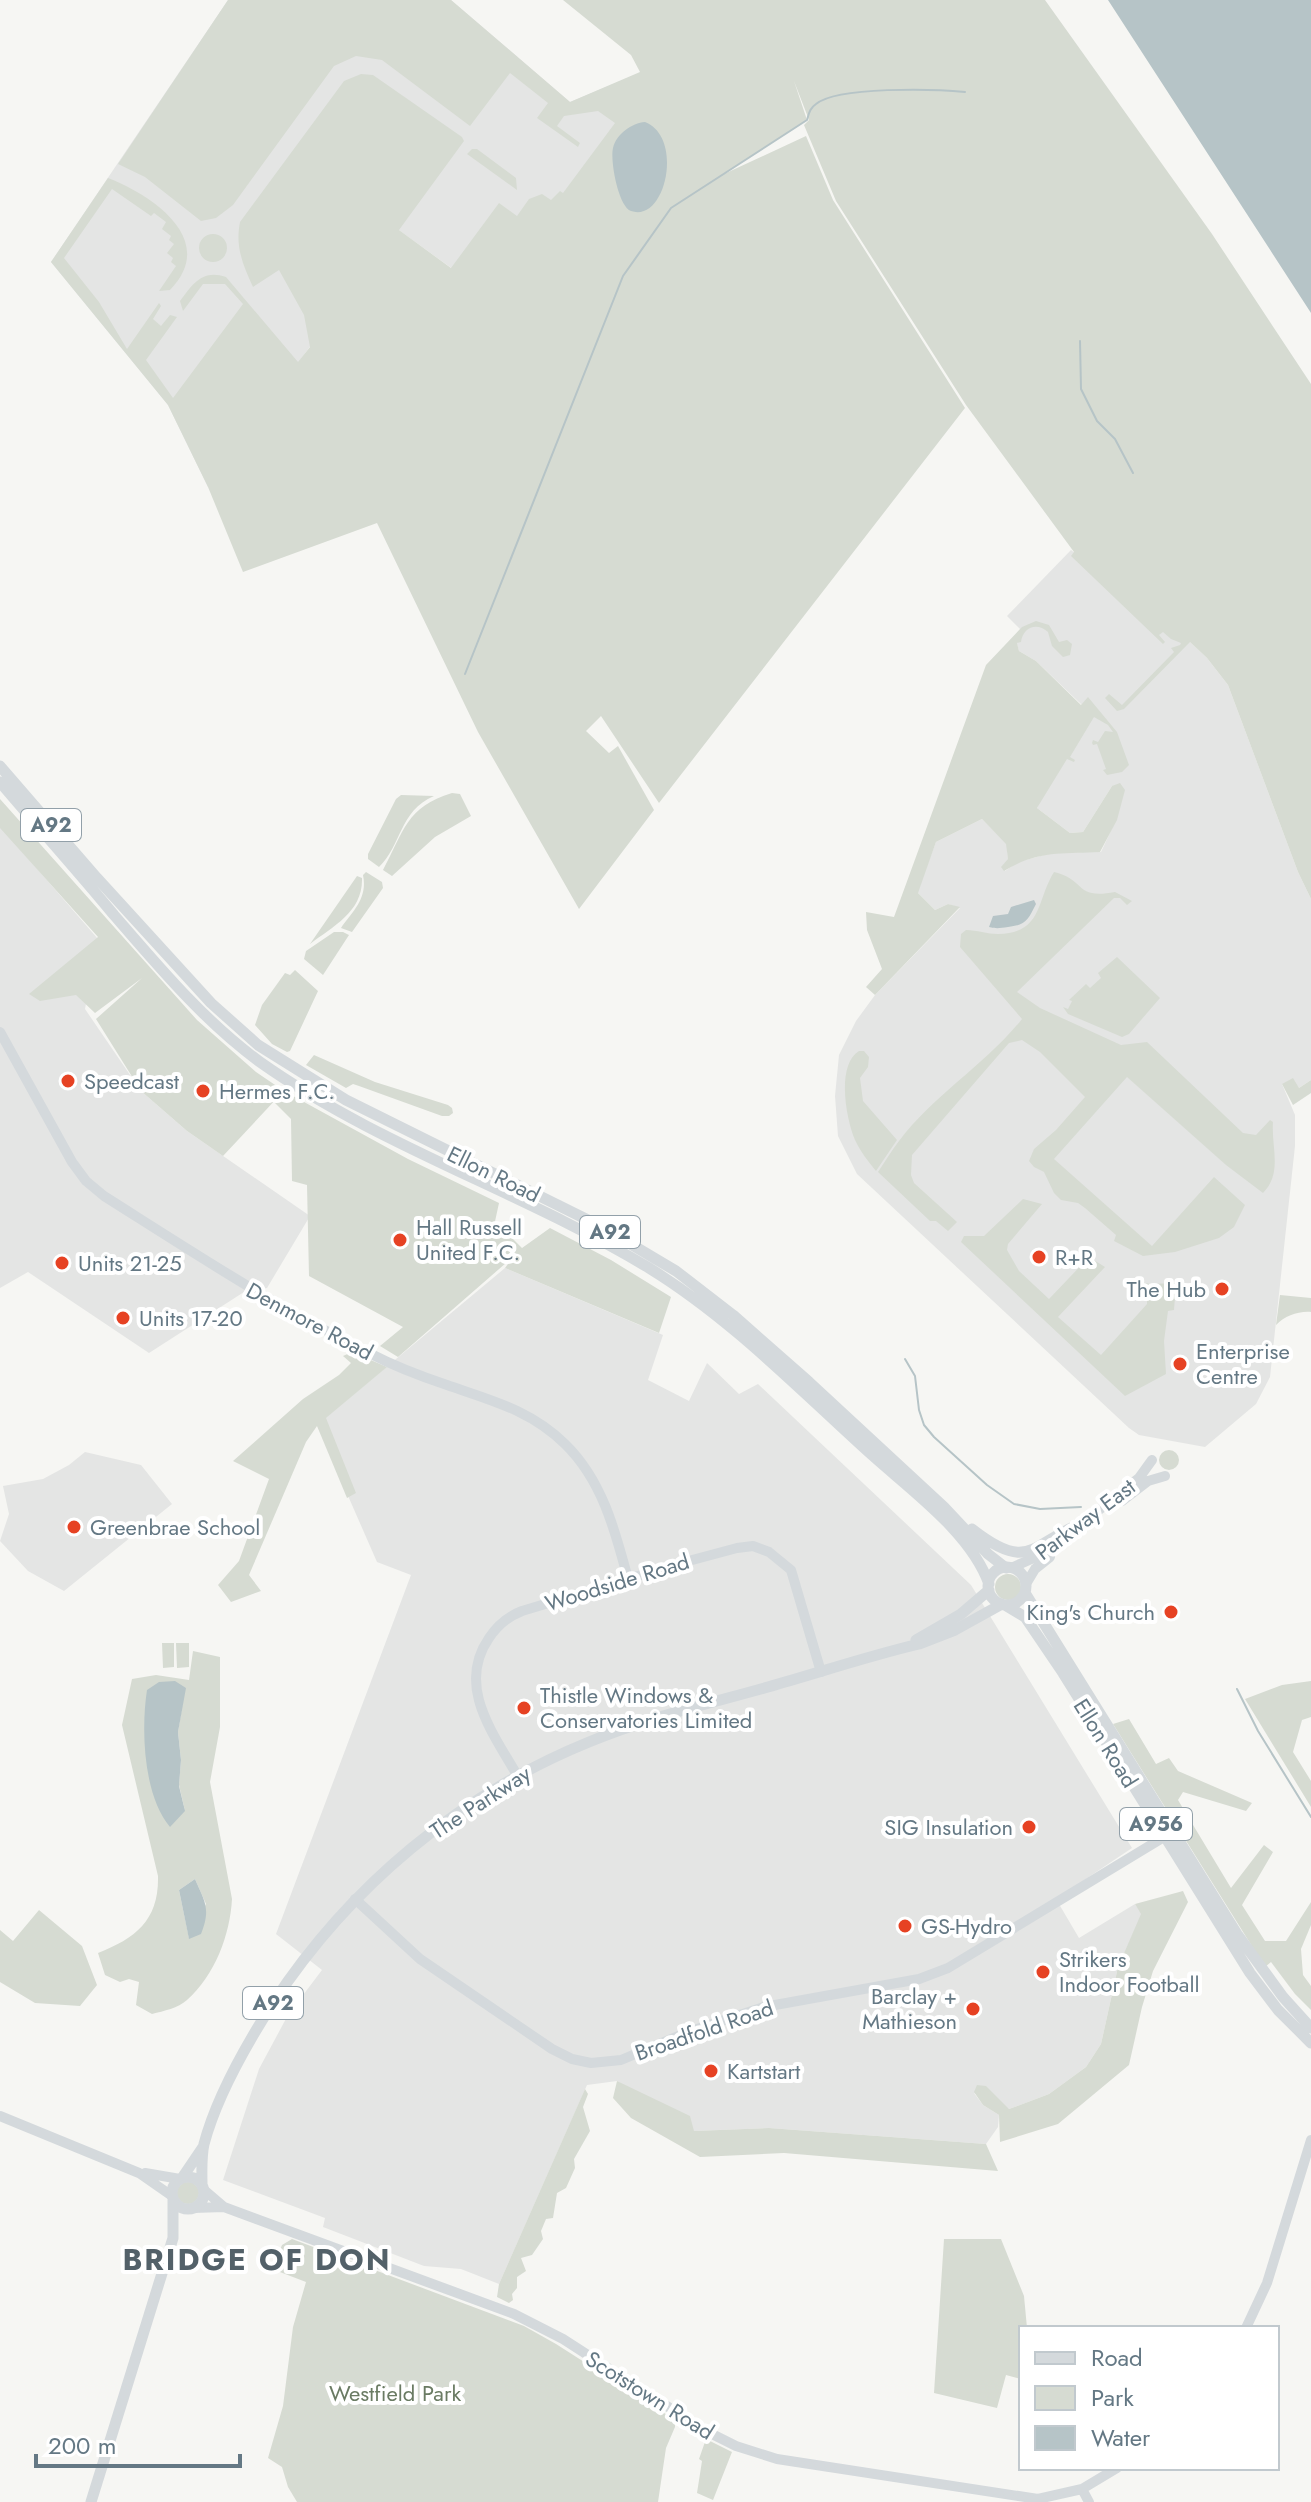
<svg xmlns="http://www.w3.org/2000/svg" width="1311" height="2502" font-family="Jost,sans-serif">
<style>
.built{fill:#e4e5e4}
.green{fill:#d6dbd2;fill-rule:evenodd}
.water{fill:#b6c4c7}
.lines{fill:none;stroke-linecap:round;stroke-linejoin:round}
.stream{stroke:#b6c4c7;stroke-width:2}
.secondary{stroke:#d4d9dc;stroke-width:10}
.primary{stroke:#d4d9dc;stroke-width:11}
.poi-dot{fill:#e64223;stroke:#fff;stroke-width:3}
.labels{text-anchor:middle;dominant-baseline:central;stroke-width:8;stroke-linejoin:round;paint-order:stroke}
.shield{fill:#fff;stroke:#92a0a9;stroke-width:2}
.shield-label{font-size:20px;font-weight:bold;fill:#647884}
.poi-label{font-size:22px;fill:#647884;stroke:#fff;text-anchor:start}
.street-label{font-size:22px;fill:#647884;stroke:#fff}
.park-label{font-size:22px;fill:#6a7b63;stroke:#fff}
.district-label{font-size:30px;font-weight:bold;letter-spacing:2px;fill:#536169;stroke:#fff}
</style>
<rect width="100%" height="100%" fill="#f6f6f3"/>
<path class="built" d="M228,0H451L570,102L640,73L700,186L490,296L396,228L208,487L168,405L51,262Z
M1071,550L1152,615L1188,640L1207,658L1228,685L1298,872L1311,899V1080L1299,1088L1282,1084L1295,1115V1146L1270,1377L1256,1404L1205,1447L1139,1435L1129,1428L857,1174L838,1136L835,1096L839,1055L856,1021L875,995L960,908L948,904L935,910L917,892L936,842L982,819L1007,844L1008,859L1005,871L1018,862L1055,852H1101L1116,820L1112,786L1083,832L1070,833L1037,808L1082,705L1036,661L1019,651L1017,644L1020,629L1007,616Z
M0,826L98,939L85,1009L141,1091L187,1131L310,1216L267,1288L244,1292L149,1353L28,1272L0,1288Z
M505,1268L663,1335L648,1380L689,1401L707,1363L739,1394L758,1384L971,1585L1132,1848L1056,1899L1079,1938L1135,1904L1142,1914L1118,1967L1101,2044L1086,2067L1049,2094L1009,2109L974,2093L983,2105L999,2115L998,2127L986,2144L769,2128L694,2131L617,2081L587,2085L499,2284L461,2269L424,2266L323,2227L325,2218L223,2180L259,2069L288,2015L322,1970L276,1934L411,1575L377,1562L317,1425Z
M85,1452L141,1465L172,1504L64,1591L28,1571L0,1541L9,1514L3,1486L43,1479L69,1465Z"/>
<path class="green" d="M228,0H451L570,102L640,72L631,55L563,0H1045L1212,234L1311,384V899L1298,872L1228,685L1207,658L1190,642L1124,709L1117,711L1105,698L1109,694L1122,705L1174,652L1171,648L1180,645L1181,643L1171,639L1163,632L1159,635L1165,642L1163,644L1071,556L1074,552L966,405L836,201L804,125L809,120L794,81L807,120L724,174L806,136L833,200L965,408L659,803L601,716L586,731L609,753L618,746L654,810L579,909L478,732L377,523L243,572L208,487L168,405L51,262L108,178C152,195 219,240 170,290L159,291L176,266L171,262L173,258L167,253L174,244L169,240L171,236L162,229L166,222L154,213L151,216L112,189L64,258L99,302L127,349L159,303L161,306L153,319L161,326L170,315L177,317L146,360L173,398L243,304L225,284H203L183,311L180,301C193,284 202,269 226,277L298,362L310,347L304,315L279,270L253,287C243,265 235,247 240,222L344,81L361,74L373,75L462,137L464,141L399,230L451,268L499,203L517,216L529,199L542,194L551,200L560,191L563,193L615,123L598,111L564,116L557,126L580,143L578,147L537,118L548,103L510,73L470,126L382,60L356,56L334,66L233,205L216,218L201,221L145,177L118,164Z
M472,149H477L516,178L517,190L467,154Z
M199 248a14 14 0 1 1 28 0a14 14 0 1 1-28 0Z
M1036,621L1049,625L1059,642L1067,640L1072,644L1070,655L1063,657L1052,646L1048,632C1037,622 1023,627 1021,642L1017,643L1019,651L1036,661L1081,705L1088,697L1117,732L1129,765L1122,772L1107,775L1103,770L1106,769L1097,744L1093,745L1092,743L1093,740L1098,742L1105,731L1113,732L1108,725L1094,717L1070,757L1075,760L1074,762L1067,759L1037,808L1070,833L1083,832L1112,786L1120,783L1125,790L1117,820L1100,852C1063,854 1038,850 1004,871L1001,867L1008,859L1006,844L982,819L936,842L918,893L935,910L948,904L960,907L875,995L866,987L882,969L867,930L866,912L894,917L986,665L1022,627Z
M452,793L460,794L471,816L435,837L392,876L383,870C404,831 406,807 452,793Z
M401,795L434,796C399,811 402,845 379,867L368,859V854L396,799Z
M0,799L197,1020L256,1072L284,1091L408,1159L499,1203L494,1226L506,1232L522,1248L550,1228L611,1260L671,1297L659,1333L505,1268L514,1256L398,1357L380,1346L403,1327L309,1276L307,1185L292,1181L291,1119L274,1102L279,1096L223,1156L187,1131L141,1091L96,1019L142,978L95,1013L76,995L40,1001L29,994L98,937L0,828Z
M366,872L382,882L383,888L352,932L341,928C352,912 368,899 363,875Z
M1054,872C1086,879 1074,900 1115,892L1132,901L1127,905L1120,898H1114L1017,992L1040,1008L1121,1045L1147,1042L1243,1133L1256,1135L1270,1120L1273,1122C1271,1147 1283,1173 1263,1193L1226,1165L1127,1077L1054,1159L1152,1246L1214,1177L1245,1205L1234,1227L1219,1238L1175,1252L1143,1256L1114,1241L1116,1235L1085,1208L1078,1203L1061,1200L1054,1193L1044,1172L1034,1167L1029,1161L1034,1149L1056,1130L1085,1097L1040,1052L1022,1040L1009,1043L912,1155L911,1175L914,1183L957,1222L948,1231L936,1221H930L878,1172C885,1162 891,1151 899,1141C934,1095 986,1064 1022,1019L960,947L961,934L966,930C977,930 987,934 998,934C1043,933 1036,901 1054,872Z
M357,876L362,878C363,912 333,926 310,944Z
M334,932H343L349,935L323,975L304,959L306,951Z
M1117,957L1160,998L1129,1034L1122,1037L1068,1014L1063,1007L1068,1009L1072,1001L1069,1000L1086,984L1090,988L1101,978L1098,973Z
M295,970L318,991L290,1051L287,1052L272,1044L255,1025L262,1005L285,973L290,975Z
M859,1051H864L869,1057L868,1067L860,1078L863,1101L897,1140L876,1171C868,1161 860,1151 855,1140C846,1119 836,1065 859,1051Z
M314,1055L375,1082L448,1105L452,1108L453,1113L449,1116H442L359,1086L353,1084L346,1088L306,1065Z
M1293,1078L1299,1088L1311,1080V1093L1293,1105L1282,1084Z
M1023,1199L1042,1204L1008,1244L1007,1250L1019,1271L1049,1299L1089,1257L1105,1267L1058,1317L1101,1355L1147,1304V1301L1134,1289L1136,1281L1150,1284L1176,1283L1174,1310L1168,1311L1164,1341L1166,1374L1125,1396L961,1242L964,1236H984Z
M1280,1295L1311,1298V1312C1298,1311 1285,1316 1276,1325Z
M352,1352L387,1367L326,1418L356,1493L347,1498L317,1426L306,1442L249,1575L261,1591L231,1602L218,1585L239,1561L269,1479L233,1461L303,1399L339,1375L351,1363L343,1356Z
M1159 1460a10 10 0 1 1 20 0a10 10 0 1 1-20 0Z
M995 1587a13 13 0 1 1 26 0a13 13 0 1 1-26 0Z
M162,1643H174V1667L163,1668Z
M176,1643H189V1667L177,1668Z
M193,1651L220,1657V1727L210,1782L232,1899C230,1935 215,1975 187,2000C178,2008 164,2011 152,2014L136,2005L139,1982L129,1979L120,1982L105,1975L98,1953C136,1938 159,1920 158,1876L122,1725L132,1679L156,1675L189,1680ZM185,1688L178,1732L181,1760L179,1785L185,1811L147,1690ZM195,1879L206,1904L189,1938L179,1890Z
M1311,1681V1717L1302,1720L1293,1752L1311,1781V1807L1245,1699L1282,1685Z
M1129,1719L1156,1764L1169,1758L1178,1771L1252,1803L1246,1811L1183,1792L1178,1800L1231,1888L1264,1845L1273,1852L1242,1905L1265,1941H1286L1311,1902V1925L1301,1949L1303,1975L1311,1986V2010L1295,1994L1271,1962L1265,1967L1113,1724Z
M1183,1891L1188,1902L1153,1971L1142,2007L1129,2065L1058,2124L1000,2142L999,2115L983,2105L974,2092L977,2085L986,2086L1009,2109L1049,2094L1086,2067L1101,2044L1118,1967L1141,1914L1135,1904Z
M39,1910L82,1946L97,1985L80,2006L35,2003L0,1982V1930L13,1941Z
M617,2081L690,2116L694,2131L769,2128L986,2144L998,2171L784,2153L700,2157L631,2118L613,2098Z
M585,2089L588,2094L583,2107L590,2131L574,2159L575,2168L566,2188L557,2193L553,2218L546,2219L541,2231L543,2239L532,2255L521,2258L526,2271L517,2277V2288L512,2294L513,2300L509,2303L497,2297L499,2284Z
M177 2193a11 11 0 1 1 22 0a11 11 0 1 1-22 0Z
M292,2239L524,2326L556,2344L675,2420V2427L666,2448L658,2502H297L288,2487L282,2467L268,2458L283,2406L293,2327L306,2282L272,2269L282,2245Z
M944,2239H1001L1024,2296L1027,2328H1021V2379L1006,2375L997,2408L934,2393Z
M706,2439L732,2452L713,2500L697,2493L702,2461L699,2459Z"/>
<path class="water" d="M1108,0H1311V313Z
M645,122C684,137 666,223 631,211C618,206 610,160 613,148C616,134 632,123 645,122Z
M1034,900L1036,904C1028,920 1026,925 1008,927C1000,928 997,929 989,927L993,916L1008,914L1011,907Z
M175,1681L186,1688L178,1732L181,1760L179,1786L185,1811L170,1827C143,1795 141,1729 147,1690L159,1682Z
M195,1879C205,1902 211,1909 201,1934L189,1939L179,1890Z"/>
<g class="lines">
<path class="stream" d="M1080,341L1081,389L1097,421L1115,439L1133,473
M465,674L623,276L671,208L807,120C809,113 810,108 816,104C838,86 935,89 965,92
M905,1359L915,1376L919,1410L924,1425L934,1437L987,1485L1014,1504L1040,1509L1081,1507
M1237,1689L1258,1731L1311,1817"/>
<path class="secondary" d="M0,1032L72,1162L86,1181L104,1196C191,1251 276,1307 369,1353C394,1366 420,1376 447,1385C490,1400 531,1410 565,1444C602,1480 615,1530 628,1579
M1122,1501L1148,1481L1165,1476
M1011,1568L1045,1553L1139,1478L1152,1460
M1026,1584L1035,1569L1050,1557
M517,1775C493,1733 456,1686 489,1638C497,1626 509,1616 522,1611L681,1563L737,1548L753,1546L769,1552L791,1570L821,1672
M355,1899L420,1959L552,2049L572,2059L591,2063L621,2060L688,2032L764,2007L919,1979L948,1968L1164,1837
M0,2116L139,2173L172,2196
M145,2173L180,2179
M203,2189L224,2207L514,2314L563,2339L704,2430L736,2446L777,2459L1038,2499L1082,2489L1117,2468
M193,2208L224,2207
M1246,2328L1267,2283L1311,2140
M1082,2489L1089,2502"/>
<path class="primary" d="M0,766L97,878L211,1003L258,1045L346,1100L602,1227L676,1271L733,1315L809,1382L944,1507L988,1554L1006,1568
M0,782C38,827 77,870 114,915C159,967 204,1021 260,1062C380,1147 524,1192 649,1268C732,1319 801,1391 872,1455C912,1491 971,1533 989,1584
M972,1529C1031,1575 1031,1542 1085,1522
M988 1586a19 19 0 1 1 38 0a19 19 0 1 1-38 0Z
M1025,1593L1237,1934L1283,1997L1311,2028
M1005,1605L1025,1617L1063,1673L1250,1973L1278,2010L1311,2043
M916,1640L961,1614L989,1590
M172 2193a16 16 0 1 1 32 0a16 16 0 1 1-32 0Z
M182,2178L203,2147
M202,2186C202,2173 201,2157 204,2144C217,2095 246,2045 273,2003C350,1886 459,1795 589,1742C646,1718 708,1704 768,1687C818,1673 868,1656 919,1644L955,1630L1002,1604
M91,2502L173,2238V2200"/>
</g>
<g class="poi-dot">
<circle cx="68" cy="1081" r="8"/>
<circle cx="203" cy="1091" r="8"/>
<circle cx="400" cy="1240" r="8"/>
<circle cx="1039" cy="1257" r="8"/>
<circle cx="62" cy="1263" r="8"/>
<circle cx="1222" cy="1289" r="8"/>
<circle cx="123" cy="1318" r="8"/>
<circle cx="1180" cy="1364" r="8"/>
<circle cx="74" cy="1527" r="8"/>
<circle cx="1171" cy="1612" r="8"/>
<circle cx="524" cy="1708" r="8"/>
<circle cx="1029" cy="1827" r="8"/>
<circle cx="905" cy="1926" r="8"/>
<circle cx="1043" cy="1972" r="8"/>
<circle cx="973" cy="2009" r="8"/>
<circle cx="711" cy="2071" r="8"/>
</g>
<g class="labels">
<g class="shield">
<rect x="21" y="809" width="60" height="32" rx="6"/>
<rect x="580" y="1216" width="60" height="32" rx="6"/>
<rect x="1120" y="1808" width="72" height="32" rx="6"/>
<rect x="243" y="1987" width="60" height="32" rx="6"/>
</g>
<g class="shield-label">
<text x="51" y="825">A92</text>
<text x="610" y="1232">A92</text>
<text x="1156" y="1824">A956</text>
<text x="273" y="2003">A92</text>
</g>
<g class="poi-label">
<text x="84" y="1081">Speedcast</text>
<text x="219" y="1091">Hermes F.C.</text>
<text x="416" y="1227">Hall Russell<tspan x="416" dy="25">United F.C.</tspan></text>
<text x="1055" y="1257">R+R</text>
<text x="78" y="1263">Units 21-25</text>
<text x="1206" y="1289" text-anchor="end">The Hub</text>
<text x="139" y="1318">Units 17-20</text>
<text x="1196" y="1351">Enterprise<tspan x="1196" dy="25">Centre</tspan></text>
<text x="90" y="1527">Greenbrae School</text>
<text x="1155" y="1612" text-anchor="end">King's Church</text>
<text x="540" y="1695">Thistle Windows &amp;<tspan x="540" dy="25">Conservatories Limited</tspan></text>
<text x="1013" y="1827" text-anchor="end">SIG Insulation</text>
<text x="921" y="1926">GS-Hydro</text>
<text x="1059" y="1959">Strikers<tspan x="1059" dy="25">Indoor Football</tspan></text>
<text x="957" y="1996" text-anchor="end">Barclay +<tspan x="957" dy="25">Mathieson</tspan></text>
<text x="727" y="2071">Kartstart</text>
</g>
<g class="street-label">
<text transform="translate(494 1174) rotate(26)">Ellon Road</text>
<text transform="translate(310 1321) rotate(28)">Denmore Road</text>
<text transform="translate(1085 1519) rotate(-37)">Parkway East</text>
<text transform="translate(617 1582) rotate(-17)">Woodside Road</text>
<text transform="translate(1106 1743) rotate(58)">Ellon Road</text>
<text transform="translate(480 1802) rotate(-33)">The Parkway</text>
<text transform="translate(704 2030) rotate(-19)">Broadfold Road</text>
<text transform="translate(650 2395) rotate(32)">Scotstown Road</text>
</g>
<g class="park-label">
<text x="395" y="2393">Westfield Park</text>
</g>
<g class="district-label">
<text x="257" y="2259">BRIDGE OF DON</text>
</g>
</g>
<rect x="1019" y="2326" width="260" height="144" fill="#ffffff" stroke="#c1c9ce" stroke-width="2"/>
<rect x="1035" y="2352" width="40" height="12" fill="#d4d9dc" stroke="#c1c9ce" stroke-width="2"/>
<text x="1091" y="2366" font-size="24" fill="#647884">Road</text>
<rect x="1035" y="2386" width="40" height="24" fill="#d6dbd2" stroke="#c1c9ce" stroke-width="2"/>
<text x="1091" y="2406" font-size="24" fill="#647884">Park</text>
<rect x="1035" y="2426" width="40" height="24" fill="#b6c4c7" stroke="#c1c9ce" stroke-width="2"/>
<text x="1091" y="2446" font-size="24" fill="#647884">Water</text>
<path d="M36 2454v12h204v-12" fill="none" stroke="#647884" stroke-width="4"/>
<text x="48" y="2454" font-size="24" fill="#647884" stroke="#ffffff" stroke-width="6" paint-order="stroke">200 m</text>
</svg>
